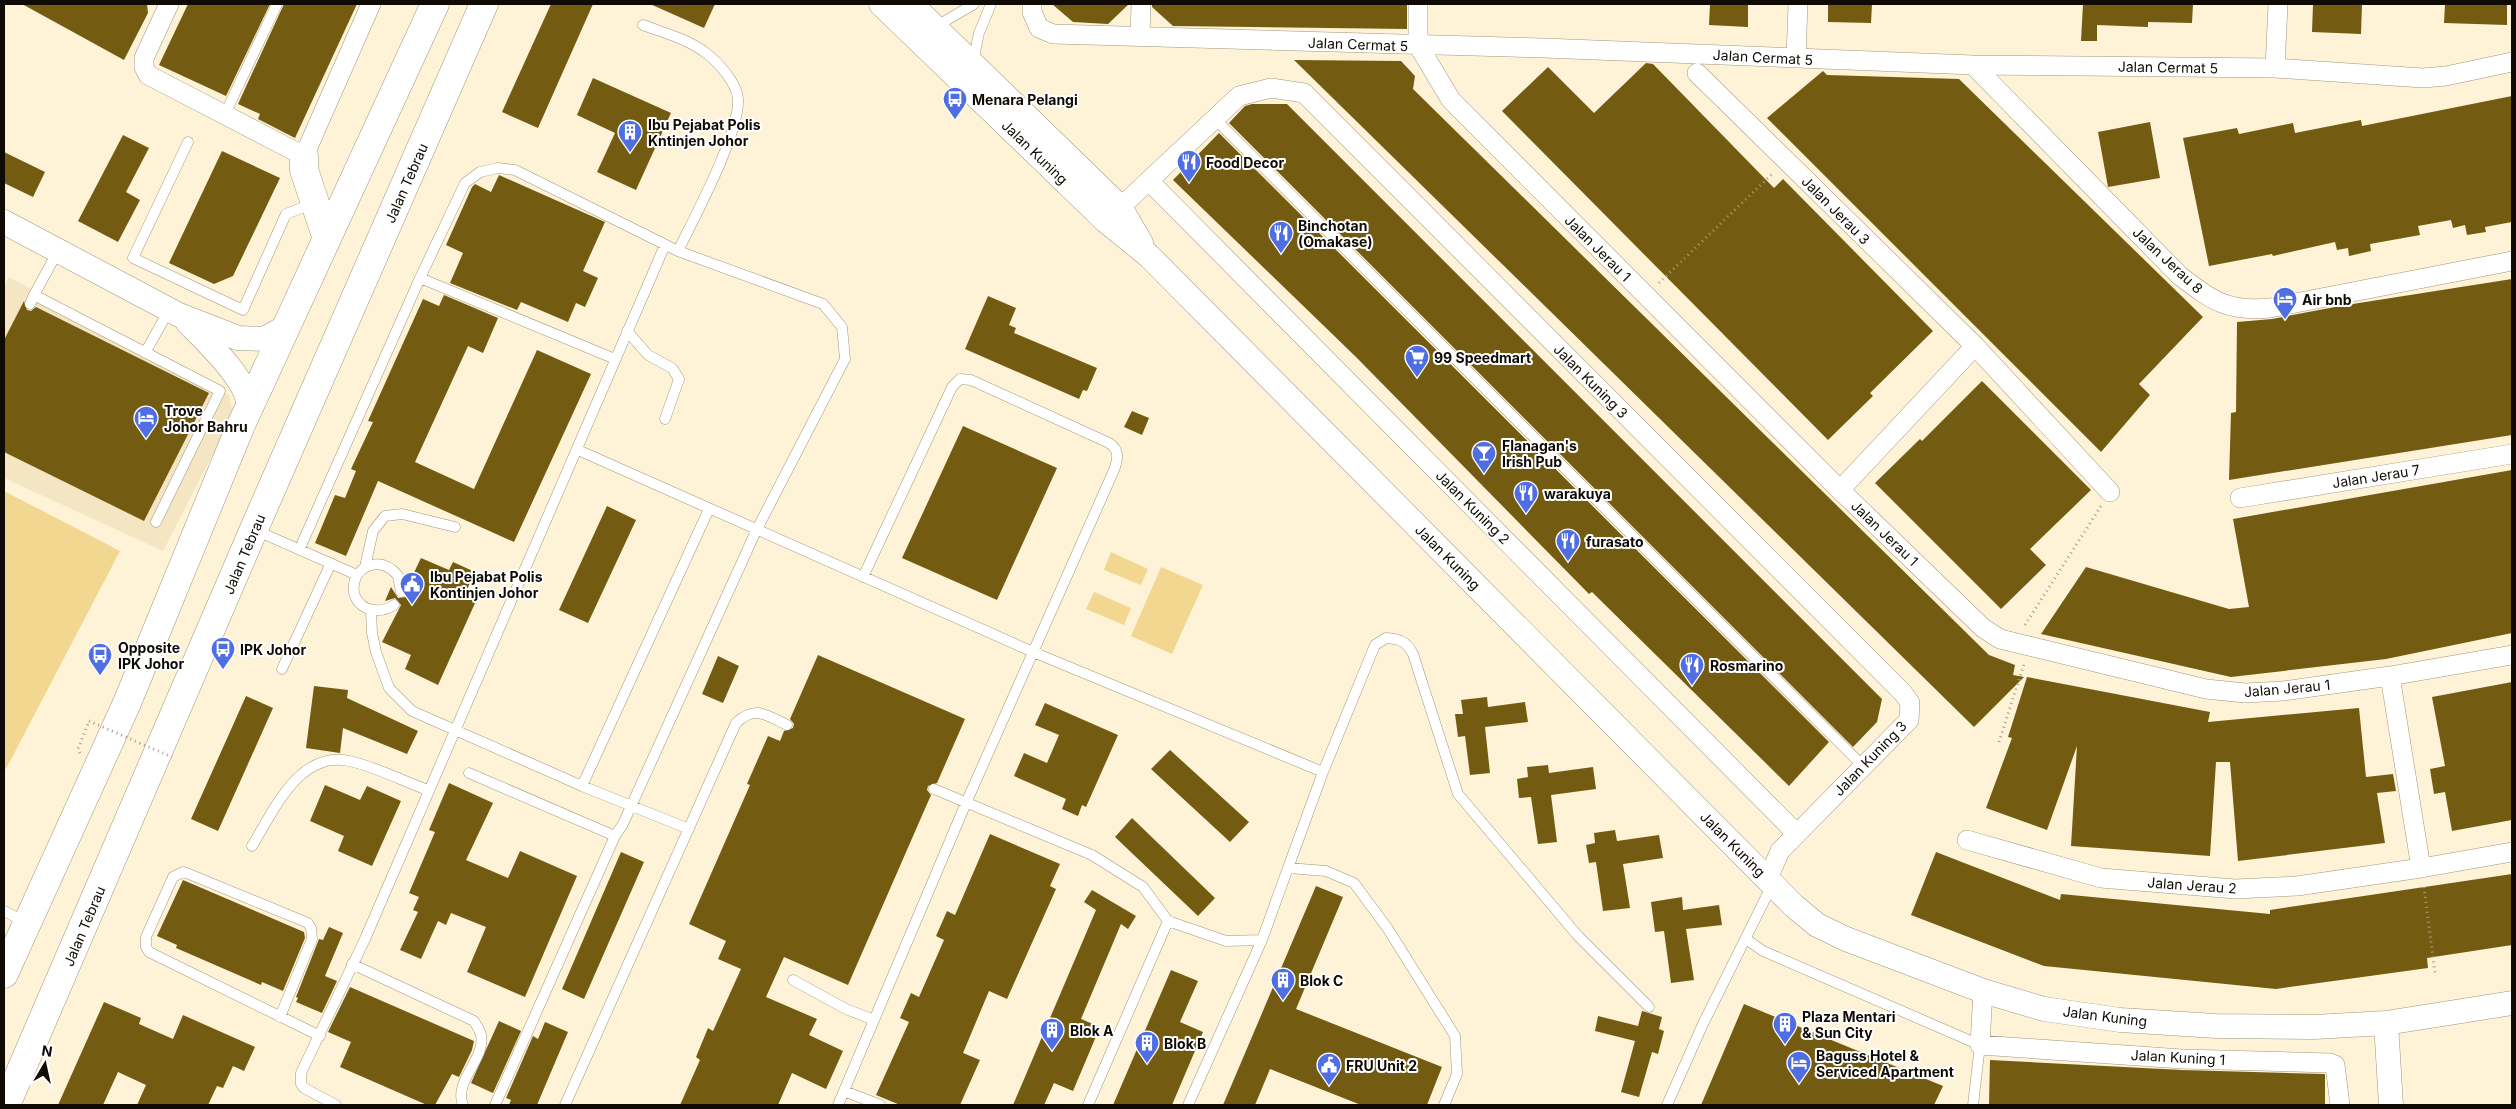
<svg xmlns="http://www.w3.org/2000/svg" width="2516" height="1109" font-family="Inter,sans-serif">
<style>
.built{fill:#f4e6c3}
.green{fill:#f2d791}
.building{fill:#735b11}
.lines{fill:none;stroke-linecap:round;stroke-linejoin:round}
.service-casing{stroke:#a0967c;stroke-width:11}
.minor-casing{stroke:#a0967c;stroke-width:20}
.tertiary-casing{stroke:#a0967c;stroke-width:25}
.trunk-casing{stroke:#a0967c;stroke-width:29}
.path{stroke:#a69e89;stroke-width:3;stroke-dasharray:1 4;stroke-linecap:butt}
.service{stroke:#fff;stroke-width:10}
.minor{stroke:#fff;stroke-width:19}
.tertiary{stroke:#fff;stroke-width:24}
.trunk{stroke:#fff;stroke-width:28}
.path-bridge{stroke:#a69e89;stroke-width:3;stroke-dasharray:1 4;stroke-linecap:butt}
.labels{text-anchor:middle;dominant-baseline:central;stroke-width:4;stroke-linejoin:round;paint-order:stroke}
.street-label{font-size:14px;fill:#0f0b04;stroke:#fff}
.poi-label{font-size:14px;font-weight:bold;fill:#0f0b04;stroke:#fff;text-anchor:start}
</style>
<rect width="100%" height="100%" fill="#fef3d7"/>
<path class="built" d="M9,277L229,395L233,415L163,551L4,478V288Z"/>
<path class="green" d="M4,491L120,551L6,769L4,768Z
M1111,552L1148,569L1141,585L1104,570Z
M1161,567L1203,585L1172,654L1131,636Z
M1094,592L1131,608L1124,625L1086,609Z"/>
<path class="building" d="M22,4H147L148,13L124,60Z
M188,4H270L226,96L159,65Z
M284,4H357L295,138L258,119L260,114L238,104Z
M551,4H593L538,128L502,112Z
M650,4H715L704,28Z
M1052,4H1129L1108,24L1073,22Z
M1152,4H1407V29L1173,26L1152,7Z
M1710,4H1748V27L1709,25Z
M1828,4H1872L1871,23L1828,22Z
M2083,4H2193L2192,23L2148,22V27L2097,25V41H2081Z
M2313,4H2362L2361,34L2312,32Z
M2445,4H2507V25L2444,23Z
M1294,60L1401,61L1415,76L1413,89L1989,655L2015,665L2013,675L2024,677L1974,727Z
M1646,63L1653,64L1774,188L1783,179L1933,331L1870,393L1873,396L1828,440L1502,111L1548,67L1594,113Z
M1823,71L1827,75L1959,79L2203,317L2139,384L2150,395L2101,452L1767,118Z
M593,78L671,113L636,190L597,172L615,133L577,115Z
M2512,96V222L2485,227L2486,232L2467,235L2465,225L2453,228L2451,220L2418,226L2420,235L2370,244L2371,251L2349,256L2348,248L2337,250L2335,242L2273,256L2272,254L2209,266L2183,138L2237,128L2239,134L2293,123L2295,133L2361,120L2362,126Z
M1252,104H1287L1882,699L1877,722L1853,747L1229,123L1245,106Z
M2150,122L2160,178L2108,187L2098,132Z
M1219,133L1829,742L1789,786L1592,592L1589,594L1356,357L1173,180Z
M123,135L149,148L126,192L140,200L118,242L78,221Z
M222,151L280,178L233,276L214,284L169,263Z
M4,152L45,172L33,197L4,183Z
M499,175L605,222L583,271L598,278L585,307L576,303L568,322L521,302L517,310L450,283L463,253L446,245L472,187L475,184L491,192Z
M2512,279V435L2229,480L2231,413L2236,412L2237,322L2272,319L2340,306Z
M444,295L498,318L483,353L468,346L415,462L474,489L537,350L591,374L514,542L378,481L346,556L315,543L335,495L345,498L356,471L351,469L373,422L368,421L423,299L439,306Z
M988,296L1016,308L1009,325L1016,328L1014,333L1097,368L1087,391L1083,390L1079,399L965,349Z
M24,301L27,310L31,311L36,307L209,393L144,521L4,452V340Z
M1982,381L2091,490L2030,549L2046,565L2001,609L1875,483L1920,439L1922,441Z
M1132,411L1149,418L1142,435L1124,427Z
M963,426L1057,468L997,600L902,558Z
M2512,470V633L2386,659L2231,677L2041,634L2086,567L2229,609L2249,607L2233,519Z
M607,506L636,520L588,623L559,610Z
M421,558L449,570L453,562L475,572L464,596L476,601L438,685L405,669L411,655L382,642L401,605L395,598L385,601L391,587L398,598L406,597L407,587Z
M818,655L965,719L937,783L928,786L927,790L931,795L848,985L784,957L766,997L817,1019L809,1035L843,1051L826,1089L792,1073L778,1105H680L700,1060L696,1057L708,1028L713,1031L741,969L718,959L726,941L689,924L750,785L747,784L768,736L780,741L784,731L793,728L794,724L790,719Z
M718,656L739,666L723,703L702,694Z
M2027,677L2210,712L2208,722L2359,708L2366,777L2393,774L2396,791L2377,793L2385,843L2238,861L2230,762H2216L2210,856L2071,846L2077,746L2047,830L1986,808L2012,738L2008,737Z
M2512,682V820L2452,831L2445,792L2434,794L2430,769L2445,766L2432,697Z
M314,686L348,690L347,698L418,731L407,754L343,728L340,753L306,748Z
M246,696L273,708L218,831L191,819Z
M1487,697L1488,707L1525,702L1528,722L1485,727L1490,773L1470,775L1465,736L1458,737L1455,714H1463L1461,700Z
M1045,703L1118,735L1086,807L1082,805L1078,816L1062,809L1066,799L1014,776L1024,753L1047,763L1059,735L1035,725Z
M1170,750L1249,822L1230,842L1151,769Z
M1548,765L1549,773L1593,767L1596,789L1551,795L1557,842L1538,844L1531,797L1519,798L1517,779L1528,777L1527,767Z
M449,783L493,803L466,860L508,878L520,851L577,876L525,997L467,972L486,927L451,913L446,925L438,921L421,959L400,950L418,912L413,910L419,897L409,893L435,832L429,830Z
M325,785L360,800L367,786L401,801L372,866L338,851L344,836L310,821Z
M1132,818L1215,898L1198,916L1115,837Z
M1615,830L1617,841L1659,835L1663,858L1623,864L1630,908L1603,911L1596,862L1589,863L1586,845L1595,843L1594,833Z
M990,834L1060,864L1050,886L1056,889L1007,999L989,991L963,1053L980,1060L960,1105H900L876,1095L909,1022L900,1018L911,993L919,997L944,940L936,936L947,911L955,915Z
M621,852L644,862L584,999L562,989Z
M1936,852L2060,900L2061,894L2270,914V910L2512,874V945L2427,958L2428,968L2276,989L2044,966L1911,915Z
M183,880L304,932L305,938L283,991L262,982L261,985L176,948L177,945L157,936Z
M1316,886L1343,897L1296,1009L1442,1067L1427,1105H1361L1270,1069L1255,1105H1223Z
M1092,890L1136,916L1128,929L1121,924L1081,1019L1100,1027L1073,1091L1054,1083L1044,1105H1013L1096,910L1084,902Z
M1682,897L1683,910L1719,905L1722,925L1686,929L1694,980L1671,983L1664,931L1655,932L1651,902Z
M329,927L343,933L325,976L337,981L322,1013L296,1002L298,998L296,997L319,939L323,940Z
M1171,970L1198,981L1180,1022L1203,1032L1172,1105H1113Z
M350,987L474,1041L472,1050L459,1077L452,1074L435,1105H427L340,1067L351,1042L328,1032Z
M104,1002L141,1018L139,1024L173,1039L183,1015L255,1047L244,1071L233,1066L223,1088L217,1086L208,1105H137L146,1085L118,1072L103,1105H58Z
M1744,1004L1943,1086L1934,1105H1701Z
M1642,1011L1662,1017L1659,1029L1664,1031L1658,1054L1652,1052L1639,1097L1621,1092L1635,1041L1595,1031L1598,1016L1638,1026Z
M499,1021L521,1031L493,1093L471,1083Z
M545,1022L568,1032L537,1105H509L511,1100L506,1098L533,1036L538,1039Z
M1990,1060L2182,1070L2325,1074V1105H1989Z"/>
<g class="lines">
<defs>
<path id="service" d="M643,25C664,33 688,39 706,53C718,62 737,83 738,99C740,133 694,218 678,251
M935,27L974,4
M973,62L979,33L991,4
M225,114L277,4
M1215,119L1863,766
M188,142L133,258L243,310L286,214L314,203
M58,251L34,295L220,391L156,522
M420,278L615,359
M30,304L34,295
M627,331L648,355L672,368L679,379L665,419
M145,353L169,310
M578,450L1033,652L1323,772L1288,868L1326,871L1354,883L1388,929L1455,1036L1457,1074L1444,1105
M255,530L357,575
M300,548L420,278L465,183L480,172L498,168L515,170L678,251L823,304L842,327L845,359L756,531L623,824L615,836L495,1105
M365,567L373,531L385,516L402,514L455,527
M394,605C371,620 344,601 357,575C368,560 387,561 398,576L401,592
M371,611L372,633L376,652L389,688L412,711L582,786L689,829
M282,669L331,563
M1323,772L1375,645L1386,638C1400,639 1406,641 1413,654L1458,794L1578,936L1649,1007
M469,773L615,836
M582,786L709,509
M934,789L1092,855L1143,887L1168,921L1226,941L1262,940
M252,846C273,812 299,750 349,761C374,766 403,781 428,790
M4,911L25,922
M1746,939L1763,951L1980,1045L1973,1105
M352,964L474,1021C476,1025 480,1030 481,1035C486,1059 453,1081 463,1105
M793,980L846,1009L874,1020
M280,1017L312,939L311,928L308,923L189,874L183,872L173,877L146,937V947L149,952L320,1036
M844,1091L880,1105
M336,1105L304,1088L301,1084V1073L365,939L665,245
M565,1105L736,723C755,705 766,715 787,725
M838,1105L966,803L1114,470C1118,459 1120,450 1109,443L971,380L960,379L952,387L863,577
M1088,1105L1168,921
M1188,1105L1262,940L1288,868
M1667,1105L1702,1026L1772,885"/>
<path id="minor" d="M169,4L144,58V67L148,75L304,156L371,4
M1032,4V12L1039,28L1053,34L1544,48L1973,65L2275,68L2423,78L2446,76L2512,62
M1418,4V45L1451,100L1840,490L1983,628L2000,639L2206,689L2245,693L2283,691L2390,676L2512,655
M1140,37L1141,4
M1796,58L1798,4
M1973,65L2180,276C2213,301 2227,312 2270,308L2512,261
M2275,68L2278,4
M1697,73L1975,346L2110,492
M1149,181L1797,834
M1110,217L1239,96L1271,88L1304,93L1903,693L1910,703L1909,720L1780,851L1768,878
M1840,490L1975,346
M2240,498L2512,454
M2390,676L2421,868
M1967,840L2101,878L2235,889L2297,886L2421,868L2512,852
M1983,991L1980,1045L2182,1059L2330,1063L2335,1065L2340,1105"/>
<path id="tertiary" d="M881,4L1106,221L1149,256L1794,906L1817,925L1846,939L1983,991L2044,1009L2120,1020L2216,1026L2314,1027L2386,1023L2512,1003
M911,4L1120,207L1141,243
M4,222L179,315L238,338L264,339L284,328
M188,323C205,340 252,383 248,409C247,412 244,417 243,420
M2386,1023L2391,1105"/>
<path id="trunk" d="M304,156V170L327,239
M4,974L127,703L241,425L435,4
M6,1105L254,529L484,4"/>
</defs>
<use href="#service" class="service-casing"/>
<use href="#minor" class="minor-casing"/>
<use href="#tertiary" class="tertiary-casing"/>
<use href="#trunk" class="trunk-casing"/>
<path class="path" d="M1659,283L1773,173
M2025,625L2101,506
M1999,742L2024,664
M80,753L78,749L89,721
M2424,887L2435,973"/>
<use href="#service" class="service"/>
<use href="#minor" class="minor"/>
<use href="#tertiary" class="tertiary"/>
<use href="#trunk" class="trunk"/>
<path class="path-bridge" d="M89,721L172,757"/>
</g>
<defs>
<symbol id="bus-pin" viewBox="-11 -11 22 30"><path d="M0 17L-7.5 6A9.5 9.5 0 1 1 7.5 6Z" fill="#506ee3" stroke="#fff"/><path d="M-5-6H5V4H4V6H2V4H-2V6H-4V4H-5ZM-3.5-4V0h7V-4ZM-3.5 1.2v1.5H-2V1.2ZM2 1.2v1.5H3.5V1.2Z" fill="#fff"/></symbol>
<symbol id="building-pin" viewBox="-11 -11 22 30"><path d="M0 17L-7.5 6A9.5 9.5 0 1 1 7.5 6Z" fill="#506ee3" stroke="#fff"/><path d="M-4-6H4V6H1V3H-1V6H-4ZM-2.5-4.3h1.7v1.8h-1.7ZM.8-4.3h1.7v1.8H.8ZM-2.5-1h1.7V.8h-1.7ZM.8-1h1.7V.8H.8Z" fill="#fff"/></symbol>
<symbol id="restaurant-pin" viewBox="-11 -11 22 30"><path d="M0 17L-7.5 6A9.5 9.5 0 1 1 7.5 6Z" fill="#506ee3" stroke="#fff"/><path d="M-5-6h1v4h1v-4h1v4h1v-4h1v5L-1.5 .5V6h-2V.5L-5-1ZM5-6V6H3V1.5H1.5Q1.5-4 5-6Z" fill="#fff"/></symbol>
<symbol id="hotel-pin" viewBox="-11 -11 22 30"><path d="M0 17L-7.5 6A9.5 9.5 0 1 1 7.5 6Z" fill="#506ee3" stroke="#fff"/><path d="M-6-4.5h1.5V1H6V5H4.5V3h-9V5H-6ZM-4 0a1.8 1.8 0 1 1 3.6 0ZM.5 0V-2.5h3Q6-2.5 6 0Z" fill="#fff"/></symbol>
<symbol id="supermarket-pin" viewBox="-11 -11 22 30"><path d="M0 17L-7.5 6A9.5 9.5 0 1 1 7.5 6Z" fill="#506ee3" stroke="#fff"/><path d="M-6-5.5h2.5l.6 2H6L4.5 2H-2.5L-4.4-4H-6ZM-1.5 3.2a1.3 1.3 0 1 0 .1 0ZM3 3.2a1.3 1.3 0 1 0 .1 0Z" fill="#fff"/></symbol>
<symbol id="bar-pin" viewBox="-11 -11 22 30"><path d="M0 17L-7.5 6A9.5 9.5 0 1 1 7.5 6Z" fill="#506ee3" stroke="#fff"/><path d="M-6-5H6L.8 .8V4.5H3.5V6h-7V4.5H-.8V.8Z" fill="#fff"/></symbol>
<symbol id="civic-pin" viewBox="-11 -11 22 30"><path d="M0 17L-7.5 6A9.5 9.5 0 1 1 7.5 6Z" fill="#506ee3" stroke="#fff"/><path d="M-.6-6.5H3V-4.5H.6V-3L4-1V1h2V6H-6V1h2V-1L-.6-3ZM-1.2 2.5V6h2.4V2.5Z" fill="#fff"/></symbol>
</defs>
<g fill-rule="evenodd">
<use href="#bus-pin" x="941" y="85" width="28" height="38"/>
<use href="#building-pin" x="616" y="118" width="28" height="38"/>
<use href="#restaurant-pin" x="1175" y="148" width="28" height="38"/>
<use href="#restaurant-pin" x="1267" y="219" width="28" height="38"/>
<use href="#hotel-pin" x="2271" y="285" width="28" height="38"/>
<use href="#supermarket-pin" x="1403" y="343" width="28" height="38"/>
<use href="#hotel-pin" x="132" y="404" width="28" height="38"/>
<use href="#bar-pin" x="1470" y="439" width="28" height="38"/>
<use href="#restaurant-pin" x="1512" y="479" width="28" height="38"/>
<use href="#restaurant-pin" x="1554" y="527" width="28" height="38"/>
<use href="#civic-pin" x="398" y="570" width="28" height="38"/>
<use href="#bus-pin" x="209" y="635" width="28" height="38"/>
<use href="#bus-pin" x="86" y="641" width="28" height="38"/>
<use href="#restaurant-pin" x="1678" y="651" width="28" height="38"/>
<use href="#building-pin" x="1269" y="966" width="28" height="38"/>
<use href="#building-pin" x="1771" y="1010" width="28" height="38"/>
<use href="#building-pin" x="1038" y="1016" width="28" height="38"/>
<use href="#building-pin" x="1133" y="1029" width="28" height="38"/>
<use href="#hotel-pin" x="1785" y="1049" width="28" height="38"/>
<use href="#civic-pin" x="1315" y="1051" width="28" height="38"/>
</g>
<g class="labels">
<g class="street-label">
<text transform="translate(1358 44) rotate(2)">Jalan Cermat 5</text>
<text transform="translate(1763 57) rotate(3)">Jalan Cermat 5</text>
<text transform="translate(2168 67) rotate(1)">Jalan Cermat 5</text>
<text transform="translate(1035 152) rotate(44)">Jalan Kuning</text>
<text transform="translate(406 183) rotate(-66)">Jalan Tebrau</text>
<text transform="translate(1836 210) rotate(45)">Jalan Jerau 3</text>
<text transform="translate(1598 248) rotate(45)">Jalan Jerau 1</text>
<text transform="translate(2168 260) rotate(43)">Jalan Jerau 8</text>
<text transform="translate(1591 381) rotate(45)">Jalan Kuning 3</text>
<text transform="translate(2376 476) rotate(-9)">Jalan Jerau 7</text>
<text transform="translate(1473 507) rotate(45)">Jalan Kuning 2</text>
<text transform="translate(1885 533) rotate(44)">Jalan Jerau 1</text>
<text transform="translate(244 554) rotate(-67)">Jalan Tebrau</text>
<text transform="translate(1448 557) rotate(45)">Jalan Kuning</text>
<text transform="translate(2287 688) rotate(-5)">Jalan Jerau 1</text>
<text transform="translate(1870 758) rotate(-46)">Jalan Kuning 3</text>
<text transform="translate(1733 844) rotate(45)">Jalan Kuning</text>
<text transform="translate(2192 885) rotate(4)">Jalan Jerau 2</text>
<text transform="translate(84 926) rotate(-67)">Jalan Tebrau</text>
<text transform="translate(2105 1016) rotate(7)">Jalan Kuning</text>
<text transform="translate(2178 1057) rotate(3)">Jalan Kuning 1</text>
</g>
<g class="poi-label">
<text x="972" y="99">Menara Pelangi</text>
<text x="648" y="124">Ibu Pejabat Polis<tspan x="648" dy="16">Kntinjen Johor</tspan></text>
<text x="1206" y="162">Food Decor</text>
<text x="1298" y="225">Binchotan<tspan x="1298" dy="16">(Omakase)</tspan></text>
<text x="2302" y="299">Air bnb</text>
<text x="1434" y="357">99 Speedmart</text>
<text x="164" y="410">Trove<tspan x="164" dy="16">Johor Bahru</tspan></text>
<text x="1502" y="445">Flanagan's<tspan x="1502" dy="16">Irish Pub</tspan></text>
<text x="1544" y="493">warakuya</text>
<text x="1586" y="541">furasato</text>
<text x="430" y="576">Ibu Pejabat Polis<tspan x="430" dy="16">Kontinjen Johor</tspan></text>
<text x="118" y="647">Opposite<tspan x="118" dy="16">IPK Johor</tspan></text>
<text x="240" y="649">IPK Johor</text>
<text x="1710" y="665">Rosmarino</text>
<text x="1300" y="980">Blok C</text>
<text x="1802" y="1016">Plaza Mentari<tspan x="1802" dy="16">&amp; Sun City</tspan></text>
<text x="1070" y="1030">Blok A</text>
<text x="1164" y="1043">Blok B</text>
<text x="1816" y="1055">Baguss Hotel &amp;<tspan x="1816" dy="16">Serviced Apartment</tspan></text>
<text x="1346" y="1065">FRU Unit 2</text>
</g>
</g>
<rect width="2516" height="1109" fill="none" stroke="#0f0b04" stroke-width="10"/>
<g transform="translate(45 1064) rotate(9)" stroke="#ffffff" stroke-width="4" paint-order="stroke">
<path d="M0-4L9 19L0 12L-9 19Z" fill="#0f0b04"/>
<text y="-8" font-size="14" font-weight="bold" text-anchor="middle" fill="#0f0b04">N</text>
</g>
</svg>
